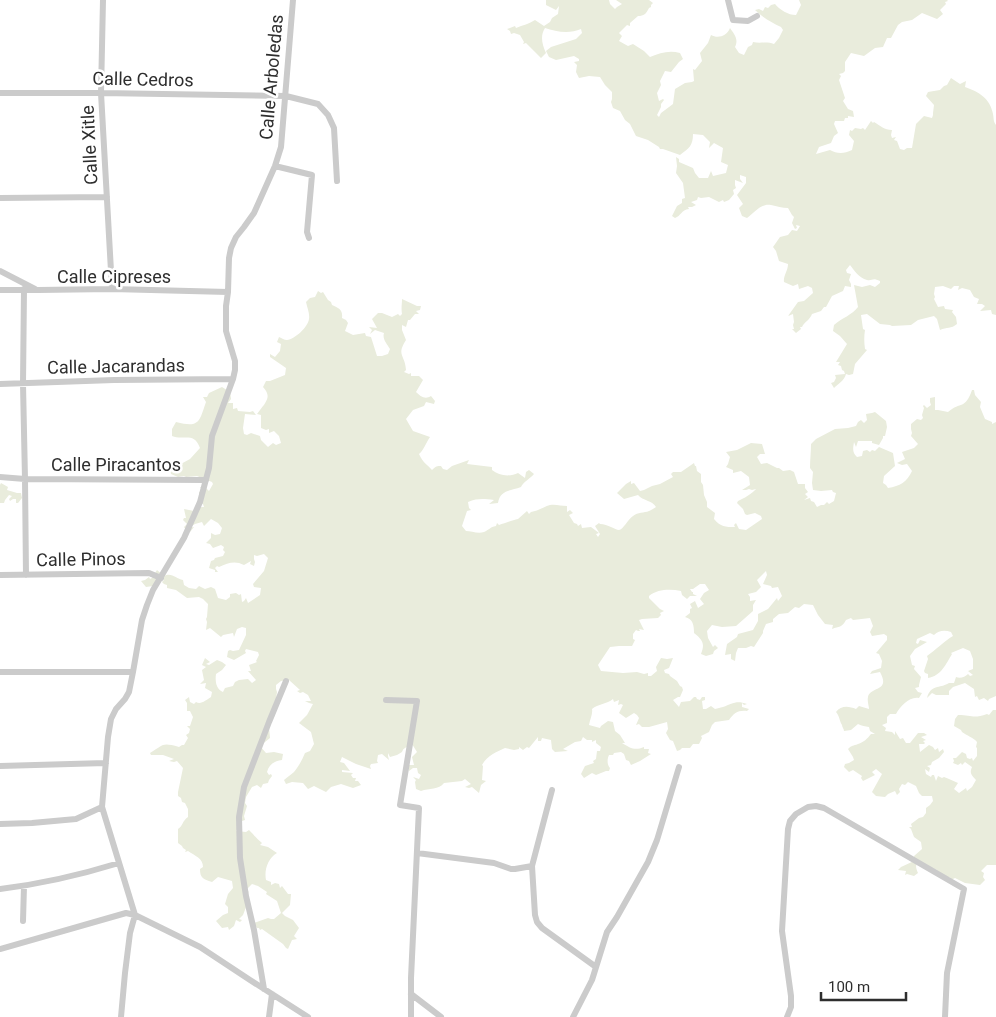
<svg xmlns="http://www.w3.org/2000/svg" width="996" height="1017" font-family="Roboto,sans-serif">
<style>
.green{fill:#e9ecdc}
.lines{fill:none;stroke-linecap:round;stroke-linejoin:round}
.minor{stroke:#cbcbcb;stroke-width:6}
.labels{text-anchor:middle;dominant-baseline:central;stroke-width:5;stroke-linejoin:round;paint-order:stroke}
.street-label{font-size:18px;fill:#2e2e2e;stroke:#fff}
</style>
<rect width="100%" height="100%" fill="#fff"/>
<path class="green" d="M546,0H609L610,4L615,9L617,7L622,4L616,0H649L653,3L651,5V7L649,8C646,14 644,16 638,16L630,23V26L627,25L619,33L622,36L619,41L628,46L633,44L644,51L650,57C660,53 669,50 680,53L683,59L679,62L671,72L665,71L660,81L661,85L657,93L659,101L663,99L664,100L661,104V107L657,115L659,117L661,113L673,104L675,89L685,83L692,82L694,81L693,69L695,70L702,61L700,53L708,43L711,35C718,39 727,36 730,28C734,34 739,39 735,47L739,53L744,55L748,47L752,45L753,42C761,44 766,41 774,44L779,38L783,30L781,27C772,23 762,17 755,10L759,9L763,11L765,7L768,8L771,5L775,4C780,10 788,15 796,15L801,5L799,0H947L948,1L945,2L946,4L940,10L943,14L937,19L922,13L912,20L902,22L898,25L891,38H887L883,47L875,48L864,56L851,53L845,62V71L843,73L839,74L841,76L839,80L845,98L843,101L848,109L853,111L854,117L848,116V118H845L844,121H835L834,124L838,133L834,136L831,143L819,147L816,154L830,150C837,154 844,154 852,150L854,141L849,135L850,130L852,131L855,128L861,129L863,128L865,130L871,121L873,123L874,122C881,126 884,130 892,130L891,135L892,138L896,137L894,140L897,141L900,149L904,150L907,148H912L916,124L924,116L932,118L933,115V113L934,105L926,96L928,92L940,90L944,86L947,85L951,78L960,84L966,81L965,87C979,92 990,98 993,114C994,119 993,121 996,125V315L992,314L991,310L980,311L985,306L982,304H977L979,299L974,297L970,290L962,288L958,290L959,286H954L951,289L943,286L935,287L934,294L935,297L934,299L938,307L944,306L945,309L953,310L952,312L956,317L957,324C951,329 947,327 940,330L937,319L934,316L918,320L911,325L892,326L890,325L880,324L867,314L861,315L863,329L865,330C864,336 864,342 865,349L867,350L855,364L853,374L849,375L846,374C844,381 839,383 834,388L831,383L834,382L836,378L835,375L845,374L844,371L842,370L841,366L838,365L840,362H836L847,344L840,336L833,331L834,325C842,318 852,315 858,307L854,285L862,287L870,285L875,287L880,283V281C872,277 873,281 867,280C859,278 854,270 850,265L846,270L847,273L851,274L849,280L851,284V287L845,286L843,291L832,296L826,307H824L821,311L812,314C810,320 804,322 802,327H800L801,329L796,333L792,329H794L793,325L794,322L793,314L788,316L798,302L804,301L813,293L812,288L808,286L799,289L798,284L793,286L784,282C783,276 788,271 788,264L779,261L776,251L773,247L780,237L788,235L792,230L797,231L800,226L796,225L797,228L795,229L792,223L794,217L792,215L788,208C782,208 777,206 771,205C761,203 754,213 747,218L742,216L739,208L743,204L737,195L746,183V177L740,175V179L743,183L735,180V185L736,188L733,190L734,194L729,200L724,202L723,200L719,202L709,197L701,198L698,197L697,200L691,202L696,205L692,207H688L689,209C681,210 681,216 675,218L672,216L677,206L682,203V199L685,198L683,183L676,173L677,166L676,157L679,159V162L693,168L695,173L699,178H708L711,171L713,176L726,173L728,165L721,162L723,148L714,143L709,148L710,142L703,135L693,134C693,146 689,148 680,155L663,149H660L659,147L648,140L636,136L630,124L625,120L620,111L613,108L611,102L612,99V92L605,85L600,77L589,76L579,78L576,72L577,65L574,62L579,61V59L574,56L556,60L549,57L546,51L551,47L576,39L582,33L581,29C570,34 556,32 545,28C540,36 542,44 546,53L541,58L526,43L523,44L524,42L520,35L514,33L511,34L510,31L507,29L515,26L516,28C523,25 529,24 535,20L544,26L550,22L552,18L558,14L559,6L556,10L546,5Z
M318,291L321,293L323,292L328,300L331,302L332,305C339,308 343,310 342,318L346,320L348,323L345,331L353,335L365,333L366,336L371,337L377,356H382L388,354L390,349C387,344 382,339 384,333L375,330L370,334L372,330L369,327L377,328L372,319L378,313H382L392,317L398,314L400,316L402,314C401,307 402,305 402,299L417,306H421L420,310L416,311L419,314H415L410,320H408L406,327L402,325V330L406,340C396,356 405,354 406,370L404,372L409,374L411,373V376H419L423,380L416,392C420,396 425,400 431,396L435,401L434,404L426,402L424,406L413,410L406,419L413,431L430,437C426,443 423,451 419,454C423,463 427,464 432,470C436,466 437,466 441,466L443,469L447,470L452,466L469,460L467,464L492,467V470C499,476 510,477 518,473L525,478L526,472L529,470L534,474C531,478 523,482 521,487C510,491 500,490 498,503L489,504L494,500C484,499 478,498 468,502L469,508L471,510L467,511L462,526L466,531C471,531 478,534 484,532C489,530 490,527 496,526L497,523L499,525C505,523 513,520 518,519L527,511L529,514L531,512C538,511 543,507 550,505C556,504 561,506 567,506V512L570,510L573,513L569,515L574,523L577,524L578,526L581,524L582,528L591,527L599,533L596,534L598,537L600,534L595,526L599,523L600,524C608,524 615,530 619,530C623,530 628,519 633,516C638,512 644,513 649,511C651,510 653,509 656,507C652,500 643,501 638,495L624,499L617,493L626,484L631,481V484L634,483L640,491L644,490L652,486L660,484L673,477L671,474L673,472H681L694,463L695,466H696L697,471L701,474V482L703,485L704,495L707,502V507L715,513L714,519C721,527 725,527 735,527L734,525L736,523L739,529L746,530L762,519L761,516L755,513L747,515L745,514L743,509L737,503L738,501C743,499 753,493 756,489L752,490L749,489L746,490H742L750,485L749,477L741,471L733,473V470L726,467L728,464L730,457L726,452L737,450L751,443L762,444L765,454H760L757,457L761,464L767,463L777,468H779L783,471L790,470L794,472L798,484H805V488L808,492L805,494L808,497L804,500L810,498L811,501L814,502L817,507L821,505H824L827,502L829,504L834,501L836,493L833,492L832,490L821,491L813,490L812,483L813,472L810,468C810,460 811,452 811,444L816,439L835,429L848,428L856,426L858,422L861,420L864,423L867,420L866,414L872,413L875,412L886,421L887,427L885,436H883V438L879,445L872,443V441H858L856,447L854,442C853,449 852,452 857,457L862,456L863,451L867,450L870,452L872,450L875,451L879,447L893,453L895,466L884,476L883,483L886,485L888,488C900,486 907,482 912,471L907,464L902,465L897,463L905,459L902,452L914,448L918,444L911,436L912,433L911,429V424L917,419L921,420L923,418L922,415L924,408L923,406L924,405L927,408L931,405L930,402V398L935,397V410H938L948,412C961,401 965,410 972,390H974L975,395L981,402L980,407L985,419L992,422V424L996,422V696L989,699L988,701L984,698L979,700L977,696L975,697L974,689L965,683L953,687L949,691V695H936L932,693L927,698C931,684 939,689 949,683H954L956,677C960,679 965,677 968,674L970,676L973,675L968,671L973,669V659L970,651L963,648L951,653L952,654C946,664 941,676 928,678V674L925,673L924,671L928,659L927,656C936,650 944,641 953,636L951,632C945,630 939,630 934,635L930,633L917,639L916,643L918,644L920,640L927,642L915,649L910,656L912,665L915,666L914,669L921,677L919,685V687L915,688L918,692L922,693L919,698C910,696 900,706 896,714H890L887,717V723L882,725L886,728L885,731L892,732L895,735V731L900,739L903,738L906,743H910L918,733H924L927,735L921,737L926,740L923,741L925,743L924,744H919L920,752L929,745L933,747L935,750L938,748L939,752L943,749L944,752L939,758L932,762L931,765L927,766L930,768L929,772L925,769L926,774L931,777L932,775H934L936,781L938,776L942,778L944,777L949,779L958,783L954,789L959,793L966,788L967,791L972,787L976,780C972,775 969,774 972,767L965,762L962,765L961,763L958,765L953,763L954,761L953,758H956L962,752L966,754L967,758L970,759L972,758L973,761L977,756V748L976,747L977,742C973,737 967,736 962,732L961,730L954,726L955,719L958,715C972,715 973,719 987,714L989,715L993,710H996V865H987L981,871L984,873L983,877L985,880L980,885L965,883L955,878L951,880L950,877L947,878L938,875L937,870L918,862C915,866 916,868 918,873L914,876L907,874L905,875L906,871L898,870L901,867L914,861V856L922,849L921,842L914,837L911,829L909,827H912L911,824L919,818L923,817L926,813V808L930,805L933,801L932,796H922L919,793L916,786L908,782L905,785L902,784L899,789L900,792L897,795L895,791L888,794L885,797L876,796L872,792L882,774L876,769L872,772L875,775L863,781L861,778L862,776L853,770L849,772L844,767L845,764L849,763L854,760L853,757L848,749C852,745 853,746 858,744C864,742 867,739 871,734H875L870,731L869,727C865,726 862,726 858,724L851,730L844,731C844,729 842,727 842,725C839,720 840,717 836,712C841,705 849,706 856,709L859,706L869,709C869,706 867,701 868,697C870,686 891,692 880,672L870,674L872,671L881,668L882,661L879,654L876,653L887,640V636L884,634L872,636L870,632L873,626L870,618L853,620L851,618L846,620C842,628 839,626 832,629L833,625L825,624L818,615L813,605L804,604L799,608L795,607L788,613L779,614L773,619V622L766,624L763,631V633L754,647L751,646L746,648H738L736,653L735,661L731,659V654L725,655L727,644L737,637L738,634L753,630L758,621V614L768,609L777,598L778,601L782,596L778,587L772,588L771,586L763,584L767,575L766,571L757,580L761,587L756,592L748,594L750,597V601L756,600L753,605V611L736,626L722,627L712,625L707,631L708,638L713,647L715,645L718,648L714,651L713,654L706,656L701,654C705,644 703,640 694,633C694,625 693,619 685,617L690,613V609L692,608L690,604L695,601L698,608L704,604L700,599L704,593L709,590L705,584H700L693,589H690L692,592H693V594L697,596H690L687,599L682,595L681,591C670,589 658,589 649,596V598L660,609L664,611L660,613L661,615L658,618L642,619L639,620L644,630L639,629L640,631H638L636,630L633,634V639L635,640L632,646H619L610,647L598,665L601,671L623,673L637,672L644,674L648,673V676H651L657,671L656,667L661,658L667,659L673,658L669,668L664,670L665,673L669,674L670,676L677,681L680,686L682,687L683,690L680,697H678L673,700L679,707L681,702L690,701L694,697H696L697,699L700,700L702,697H705V700L702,701L703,709H706L711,706L715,709C718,708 720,708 723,707C732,704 736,700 747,704L744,705L742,703V707L749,709L747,711C738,710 734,713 729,720L715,722L712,725L709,732L701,736L702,738L699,744H693L690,748H682L680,750L677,751L673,741L670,740L666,733L668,729L667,722L649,727H642L639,724L636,725L639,718L637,715L634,713L626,718L619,713L623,705L621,704L618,705L619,700L614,702L613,699C607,704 598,704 592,709C593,714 590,719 589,725L600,728L601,726L608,721L613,722L615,731L620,735L625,743H622C630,748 635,751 644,747V749H649L648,753L651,754L640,761L631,765L629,761L626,760L624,754L621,752L614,753L613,755H609C607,759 607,765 610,768L609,771H606L596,775L592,773L584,778L581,774L585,766L594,763L593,761L596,759L597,751H600L601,747L596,743V740L592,742V740H587L583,737L581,741L575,742L563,749L568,751L555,752L552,749L551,740L542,738L541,741H538V737L529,748L527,747L523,750L519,747V749L514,750L505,748C496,752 487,756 482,765L483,766L482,780L486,781L481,785L479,793L472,787L469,788L465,787L471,784L465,779L462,781L444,783C439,790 429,788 421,791L416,789L415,782L416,780L413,777L419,779L421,775L418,773L417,768H413L409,771V765H414L412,757L417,752L412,744L409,747C405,747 403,749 402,752L397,755L390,757L388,753V756L389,760L382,754L378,755L377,761L378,763L371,764L370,766L371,769L356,764L342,757L340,762L344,763L350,771L342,770V772L353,773L351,775L353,778H356L355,781H358L361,785L353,788L341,784L331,787L326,792L314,786L308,789L303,783L292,782L286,784L284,780C287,777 291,775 294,772C299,766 302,760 305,753L310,751L314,744L311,732L299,723L307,715L313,704L309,703L305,701H311L308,695L303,692L300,693L297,691L300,690L289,680L281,681L276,685V689L277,692L274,713L275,716L272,717L269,727L270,738L260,746L266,753L274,752L283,754L282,760C275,761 269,764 267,772L269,775L271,774L272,776L269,780L268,783L263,784L261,788L257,785L252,787L246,797L245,803L247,806L244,816L245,820L239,822L241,827L236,831L246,832L249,830C254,835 257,839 262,843L260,845L268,847L277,853C268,858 264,870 266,880L271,882V885L275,883L279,884L280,888L282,886L288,894H291L290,905L282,913L285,916L293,920L299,928L294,936L297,939L292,940L288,949L286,948L283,944L262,929L260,930L259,928H257L254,923L268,918L271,919H274L281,913L277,901L266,894L267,892L258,886L252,884L246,890L249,892L245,895L248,902L243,915L239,919L242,920L240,922L236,920L234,926L229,930L228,927L222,928L216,921L223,915L228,913V907L225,904L228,894L233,888L232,881L218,877L212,882C203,879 200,878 200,869L203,867C203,858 195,856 188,851L185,852L186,850L183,848L182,846L178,843V829C183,826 182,821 188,817V809L185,803L182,802L181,798L178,796V792L183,768L177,761L174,762L169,761L174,759L163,755H151L150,753C164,745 161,742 179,747L182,745H184L188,738L186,735L189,733L190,729L187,726H190L193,717L190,711H187V703L185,700L189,697L190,702L194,704L196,702C201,705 206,700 211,697L212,692L205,688L206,683L200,684L204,680L202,670L206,667L202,665L205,658L210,662L206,664L209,665L217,660L222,662L226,665L222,670L216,674C215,681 216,689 223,692L225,688L233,686L235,682L239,680L248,679L252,683L256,680L248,671H251L249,665L257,662L256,661L259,655L258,652L246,649L245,651L246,653L234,660L227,657L228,651L230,650L233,651L239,650L246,635V628L242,627L237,629L234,637L233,633L223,635L221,637L210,628L206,630L207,622L206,619L207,617L208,604L203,599L199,597L187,598L176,590L167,588V585L164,584L162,582L164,580L160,577L153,586L146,587L141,581L145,580L149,577L150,579L152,578L157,570L164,576C172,572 176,579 183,580L184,585L189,588L196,589L199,586L205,589L211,587L215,589L218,598L226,600L230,597V594L236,593L239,595L241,594L242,602L244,601L246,598L248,603L260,595L261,588L254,587L253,584L264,571L268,558L264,554L257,556L254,555V559L255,562L254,566L250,564L251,561L244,565C235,560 228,563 219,567L217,566L215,568L218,572H215V570L209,568L211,561L214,560L215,558L223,556L225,552L223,550L224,547L221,545L213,548L210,544L206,543L211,538V533L215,535L220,534L222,528L218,523L211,519L204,526L202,522L195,524L188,528L194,527L190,532L186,530L184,527L187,524L183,520L184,518H186L184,509L194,511L200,507H204L203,504H199V492L203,491L200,487L206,488L209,491L213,484L212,482L197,476L186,477L184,476L178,477L171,474L170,470L177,464L179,465L190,459L200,448C194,431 183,441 172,436V429L176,422C200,428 199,422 206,402L203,397H207L209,393L222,387L230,392L231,399L228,403H233V409L237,408L238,411L250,412L253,411L256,415L245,414L243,428L244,434L247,435L251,433L260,436L261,440L268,447L273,443L276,445L281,443L279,436L274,431L269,433V429L266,430L261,428V415L257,414L263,406L264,405C269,397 269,394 263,387L266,381H270L285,375L286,368L270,357V354L275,357L280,351L281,344L277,342L279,337C282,338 284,340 287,340C295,339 308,327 309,319C310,314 307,307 306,302L310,298L315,297Z
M1,483L8,487L7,490L17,493H21L22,498L18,503H16V499H13L10,501L9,499L12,496L9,495L5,500L4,503H0V485Z"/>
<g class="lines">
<path class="minor" d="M103,0L101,93L112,289
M728,0L733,20L748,21L757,16
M0,93H101L286,96L318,104L328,115L334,128L337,181
M275,166L312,175L307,232L309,238
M0,198L107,197
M0,271L35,289
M24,289L23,384L25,479L26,575
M0,290H38L112,289L228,292
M0,384L114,380L233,379
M0,477L25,479L206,480
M0,575L149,573L161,578
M0,672H133
M386,700L417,701L400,805L419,808L411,978V1017
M0,766L106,763
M552,790L532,866L535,915L537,922L542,928L596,967
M0,824L32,823L76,819L102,807
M417,853L494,863L511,869H515L532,866
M0,889C41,884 80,875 119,863
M23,921L24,886
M0,949L126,913L135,915L200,947L250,980L308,1017
M264,989L254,930L246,896L240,858L239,817L244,787L269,722L286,681
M411,994L441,1017
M121,1017L125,973L130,933L135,915L102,807L108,737L111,719L116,709L125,699L129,692L133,672L142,620L147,605L153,590L184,538L200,502L209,468L212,436L233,379L235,370V361L226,331V306L228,292L229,258L231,248L236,237L244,227L254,213L275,166L281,147L293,0
M269,1017L272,994
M573,1017L592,980L607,932L617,917L648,862L657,840L679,767
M787,1017L791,1007V996L782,931L788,829L790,821L796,814L808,807L816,806L824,808L964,889L947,973L945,1017"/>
</g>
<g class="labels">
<g class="street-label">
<text transform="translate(271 77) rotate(-85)">Calle Arboledas</text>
<text transform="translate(143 79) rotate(1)">Calle Cedros</text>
<text transform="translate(89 145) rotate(-93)">Calle Xitle</text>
<text x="114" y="276">Calle Cipreses</text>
<text transform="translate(116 366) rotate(-1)">Calle Jacarandas</text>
<text x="116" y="464">Calle Piracantos</text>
<text transform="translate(81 559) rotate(-1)">Calle Pinos</text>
</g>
</g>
<path d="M821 992v8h85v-8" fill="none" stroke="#2e2e2e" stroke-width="2.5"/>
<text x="828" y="992" font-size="15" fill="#2e2e2e" stroke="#ffffff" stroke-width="4" paint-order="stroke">100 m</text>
</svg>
